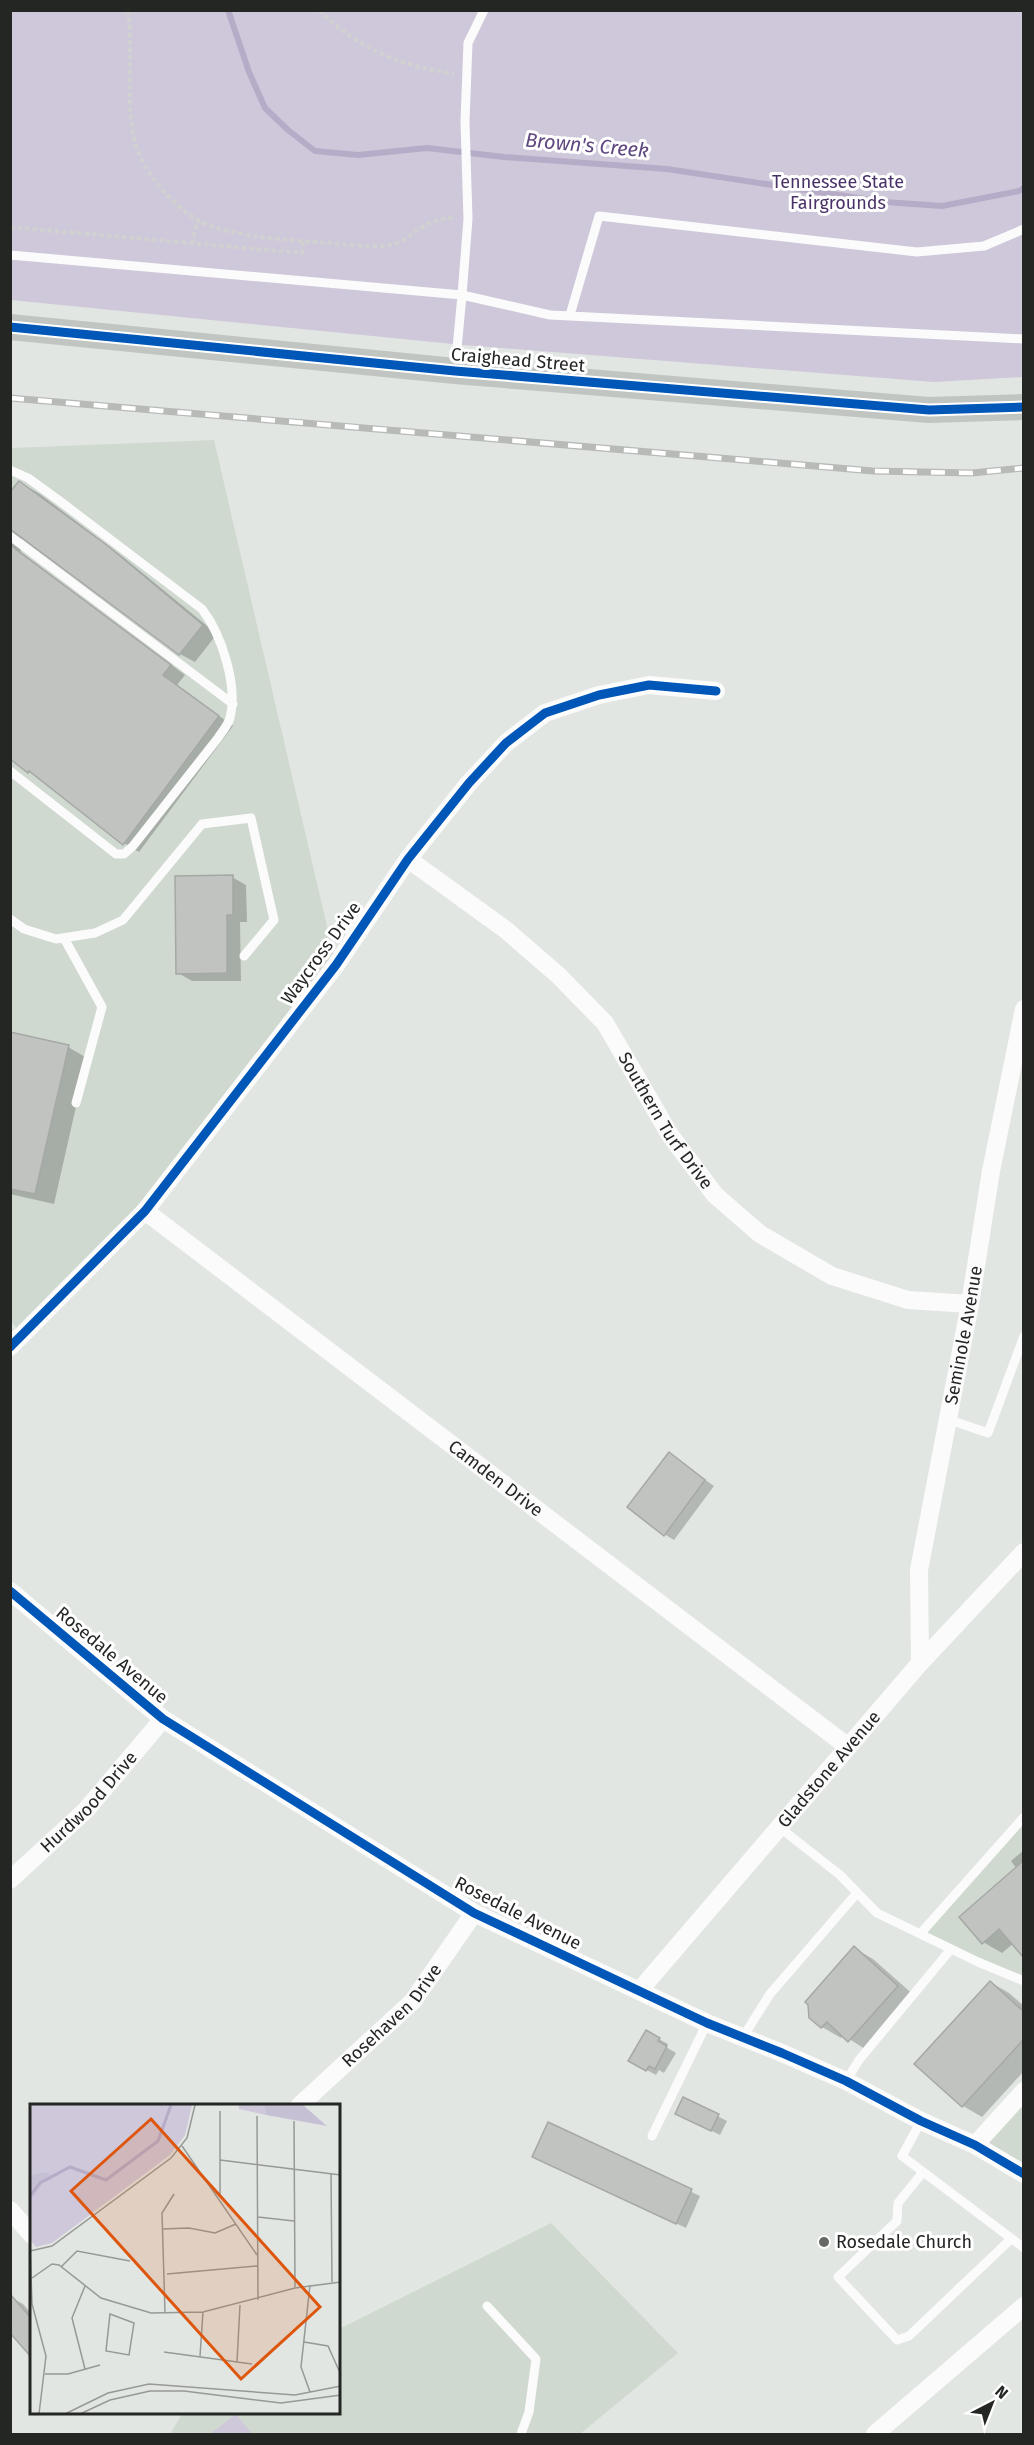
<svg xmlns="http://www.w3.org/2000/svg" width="1034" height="2445" font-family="'Fira Sans',sans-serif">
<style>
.built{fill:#d0d9d0}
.green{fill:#cec8da}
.shadow{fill:#0003}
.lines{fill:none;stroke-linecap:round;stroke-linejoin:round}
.stream{stroke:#b6acc8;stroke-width:6}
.building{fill:#c0c3c0;stroke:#a5a8a5;stroke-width:1.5}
.path{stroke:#d0d1d0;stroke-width:4;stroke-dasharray:4.5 3;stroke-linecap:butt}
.lane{stroke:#fbfbfb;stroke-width:9}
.street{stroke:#fbfbfb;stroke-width:18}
.secondary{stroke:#c1c5c2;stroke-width:26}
.rail-casing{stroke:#b8bab8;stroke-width:7}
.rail{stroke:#fff;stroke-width:4.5;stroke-dasharray:14;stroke-linecap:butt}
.cycleway-casing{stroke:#fff;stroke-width:13}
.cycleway{stroke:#0057b8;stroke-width:9}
.poi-dot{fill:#666966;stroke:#fff;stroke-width:2}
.labels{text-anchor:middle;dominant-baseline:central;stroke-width:6;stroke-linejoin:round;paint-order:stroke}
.park-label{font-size:18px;fill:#493268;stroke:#fff}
.street-label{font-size:18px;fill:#232623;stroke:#fff}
.poi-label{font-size:18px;fill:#232623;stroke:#fff;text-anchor:start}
.water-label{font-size:20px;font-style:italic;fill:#5f477f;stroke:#fff}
.inset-river{fill:none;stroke:#b6acc8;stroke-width:3}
.inset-road{fill:none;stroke:#969996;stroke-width:1.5}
.view{fill:#de560d;fill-opacity:0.15;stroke:#de560d;stroke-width:3}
.inset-edge{fill:none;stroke:#232623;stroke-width:3}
</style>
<rect width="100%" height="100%" fill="#e2e6e2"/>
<path class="built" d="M214,440L336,965L144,1211L22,1335L11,1321V448Z
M1023,1817V1981L920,1934Z
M1023,2091V2174L975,2145Z
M551,2223L678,2353L580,2434H170L182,2414H339V2329Z"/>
<path class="green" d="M10,11H1023V377L934,382L463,345L11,300Z
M236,2414L252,2434H210Z"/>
<path class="shadow" d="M24,485L40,494L123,557L217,634L195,662L180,654L24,537L19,541L21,552L185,675L177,685L233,726L139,852L124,843L10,756V495Z
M232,877L246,885L247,922H240L241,981H192L178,973Z
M10,1034L68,1047L87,1058L54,1204L10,1194Z
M669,1454L714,1486L674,1540L664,1534Z
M1024,1850V1955L1014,1943L1002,1953L983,1942L1017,1869L1011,1861Z
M854,1948L873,1959L916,1997L868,2051L843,2035L841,2038L822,2027L811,2017Z
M990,1982L1009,1993L1024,2006V2071L982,2117L963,2106L917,2064Z
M646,2032L668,2044L666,2047L676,2053L664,2073L659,2070L656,2075L630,2061Z
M684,2099L727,2121L720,2135L686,2118Z
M549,2124L700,2196L686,2228L543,2162Z
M14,2299L23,2304L32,2314V2354Z"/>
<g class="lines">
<path class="stream" d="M228,10L249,72L265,108L288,130L315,151L358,155L427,148L504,157L667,169L885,202L942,206L1019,191L1024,188"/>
</g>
<path class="building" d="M19,481L108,546L203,625L179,655L10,529V492Z
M10,545L171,665L163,675L219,716L123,845L29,771L28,773L10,759Z
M233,875V915H227V973L176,974L175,876Z
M10,1032L69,1045L35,1194L10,1189Z
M669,1452L705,1480L664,1536L627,1507Z
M1023,1861V1957L999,1929L982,1944L959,1917Z
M854,1946L898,1986L848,2042L827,2022L821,2028L809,2018L808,2005L805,2002Z
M990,1981L1023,2011V2040L962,2107L914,2064Z
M646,2030L660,2038L658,2041L667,2046L655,2069L649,2066L646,2071L628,2061Z
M683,2097L719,2114L711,2131L675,2114Z
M548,2122L692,2189L676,2224L532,2157Z
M10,2294L32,2319V2358L10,2333Z"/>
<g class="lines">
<path class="path" d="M128,10C134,52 125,96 134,138C141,173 179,215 213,227C249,238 289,240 326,243C345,244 366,247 385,246C408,245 421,217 455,218
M319,10C359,50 399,65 454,74
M10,227L302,253L303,241
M192,244L196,227L200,220"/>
<path class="lane" d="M484,10L468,43L465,121L468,219L462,295L550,315L1024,339
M10,255L462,295L455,370
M570,315L599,216L917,252L984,246L1024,229
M10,470L28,478L61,502L202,609C222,635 238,686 230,718C228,725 222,732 218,738L133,846L124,854H116L10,771
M10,536L233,704
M10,919L24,929L56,939L95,933L123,920L202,824L251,818L274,920L244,956
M64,938L102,1007L76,1103
M947,1419L988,1433L1024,1336
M779,1827L840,1875L877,1913L978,1962L1024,1981
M920,1934L1024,1817
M743,2037L770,1994L857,1893
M846,2081L859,2060L951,1949
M921,2121L902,2156L1024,2248
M652,2136L707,2023
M923,2172L898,2203L897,2221L838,2277L897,2340L909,2336L1011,2239
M487,2306L536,2359L529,2412L521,2434"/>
<g class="street">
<path id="s1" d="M408,859L506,930L558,975L605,1023L670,1135L715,1195L760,1234L832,1276L908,1300L970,1304"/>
<path id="s2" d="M145,1211L847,1746"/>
<path d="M10,1347L145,1211L336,965L408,859L469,783L506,743L545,713L599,695L649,685L716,691"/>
<path d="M10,1591L163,1719L474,1913L707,2023L782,2053L846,2081L921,2121L975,2145L1024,2174"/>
<path id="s3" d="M920,1663L919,1570L970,1304L991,1171L1024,1009"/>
<path id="s4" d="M10,1880L86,1810L163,1719"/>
<path id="s5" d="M639,1991L920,1663L1024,1552"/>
<path id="s6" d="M299,2106L413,2001L474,1913"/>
<path d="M975,2145L1024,2091"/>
<path d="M10,2210L32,2235"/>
<path d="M875,2434L1024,2306"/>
</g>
<path class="secondary" d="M10,327L455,371L929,410L1024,407"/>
<defs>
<path id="rail" d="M10,398L873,471L972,473L1024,468"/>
</defs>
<use href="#rail" class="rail-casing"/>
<use href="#rail" class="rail"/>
<defs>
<path id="cycleway" d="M10,327L455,371L929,410L1024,407
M10,1347L145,1211L336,965L408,859L469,783L506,743L545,713L599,695L649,685L716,691
M10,1591L163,1719L474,1913L707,2023L782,2053L846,2081L921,2121L975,2145L1024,2174"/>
</defs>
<use href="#cycleway" class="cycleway-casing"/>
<use href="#cycleway" class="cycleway"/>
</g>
<circle class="poi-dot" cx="824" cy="2242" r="6"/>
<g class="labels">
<g class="park-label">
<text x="838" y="182">Tennessee State<tspan x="838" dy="21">Fairgrounds</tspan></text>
</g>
<g class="street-label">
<text transform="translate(518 360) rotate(5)">Craighead Street</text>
<text transform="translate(321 953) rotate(-54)">Waycross Drive</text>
<text stroke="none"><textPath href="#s1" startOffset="372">Southern Turf Drive</textPath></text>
<text stroke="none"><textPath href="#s3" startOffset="332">Seminole Avenue</textPath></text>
<text stroke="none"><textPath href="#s2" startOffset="441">Camden Drive</textPath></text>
<text transform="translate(112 1655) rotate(40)">Rosedale Avenue</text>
<text stroke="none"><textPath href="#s5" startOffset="292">Gladstone Avenue</textPath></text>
<text stroke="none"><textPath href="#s4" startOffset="111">Hurdwood Drive</textPath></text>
<text transform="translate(518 1913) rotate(27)">Rosedale Avenue</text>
<text stroke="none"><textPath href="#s6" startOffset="130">Rosehaven Drive</textPath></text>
</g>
<g class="poi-label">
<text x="836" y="2242">Rosedale Church</text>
</g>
<g class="water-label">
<text transform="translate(587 145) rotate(5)">Brown's Creek</text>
</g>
</g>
<g transform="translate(30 2104)">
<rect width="310" height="310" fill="#e2e6e2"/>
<path d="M0,1H162L155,31L140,51L22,139L6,143L0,136ZM209,1H234L236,11L209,5Z" fill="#cec8da"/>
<path d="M234,1H273L297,22L236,11ZM16,68L23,74L13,79L0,97V71Z" fill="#c6c0d5"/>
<path class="inset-river" d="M0,92L10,79L40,63L76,76L128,37L141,1"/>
<path class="inset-road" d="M227,12L228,196M264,17L265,183M152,42L227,151M190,56L311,71M301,70L302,178M190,92V7M228,113L264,117M132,125L159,124L185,129L206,120M0,143L2,200L16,252L9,310M0,147L22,142L141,54L157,34L165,1M31,163L47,147L100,157M137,170L227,162M2,174L22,160L29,161L71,194L121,209L173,208L265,184L311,178M55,182L42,214L55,265M135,209L132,109L144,90M80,210L104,219L99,251L76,247ZM274,238L298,242L311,271M134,248L222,260M170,252L173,208M207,258L210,201M15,270H38L70,261M280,288L271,263L280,181M35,310L78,289L119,280L265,291L311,282M50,310L80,296L120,287H154L251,299L311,291"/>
<path class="view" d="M121,15L290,203L211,275L41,87Z"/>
<rect width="310" height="310" class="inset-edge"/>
</g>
<rect width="1034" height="2445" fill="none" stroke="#232623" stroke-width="24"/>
<g transform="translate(992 2403) rotate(42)" stroke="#ffffff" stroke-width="4.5" paint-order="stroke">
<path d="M0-4.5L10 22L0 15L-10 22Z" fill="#232623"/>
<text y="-9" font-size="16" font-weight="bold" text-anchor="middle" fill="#232623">N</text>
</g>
</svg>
